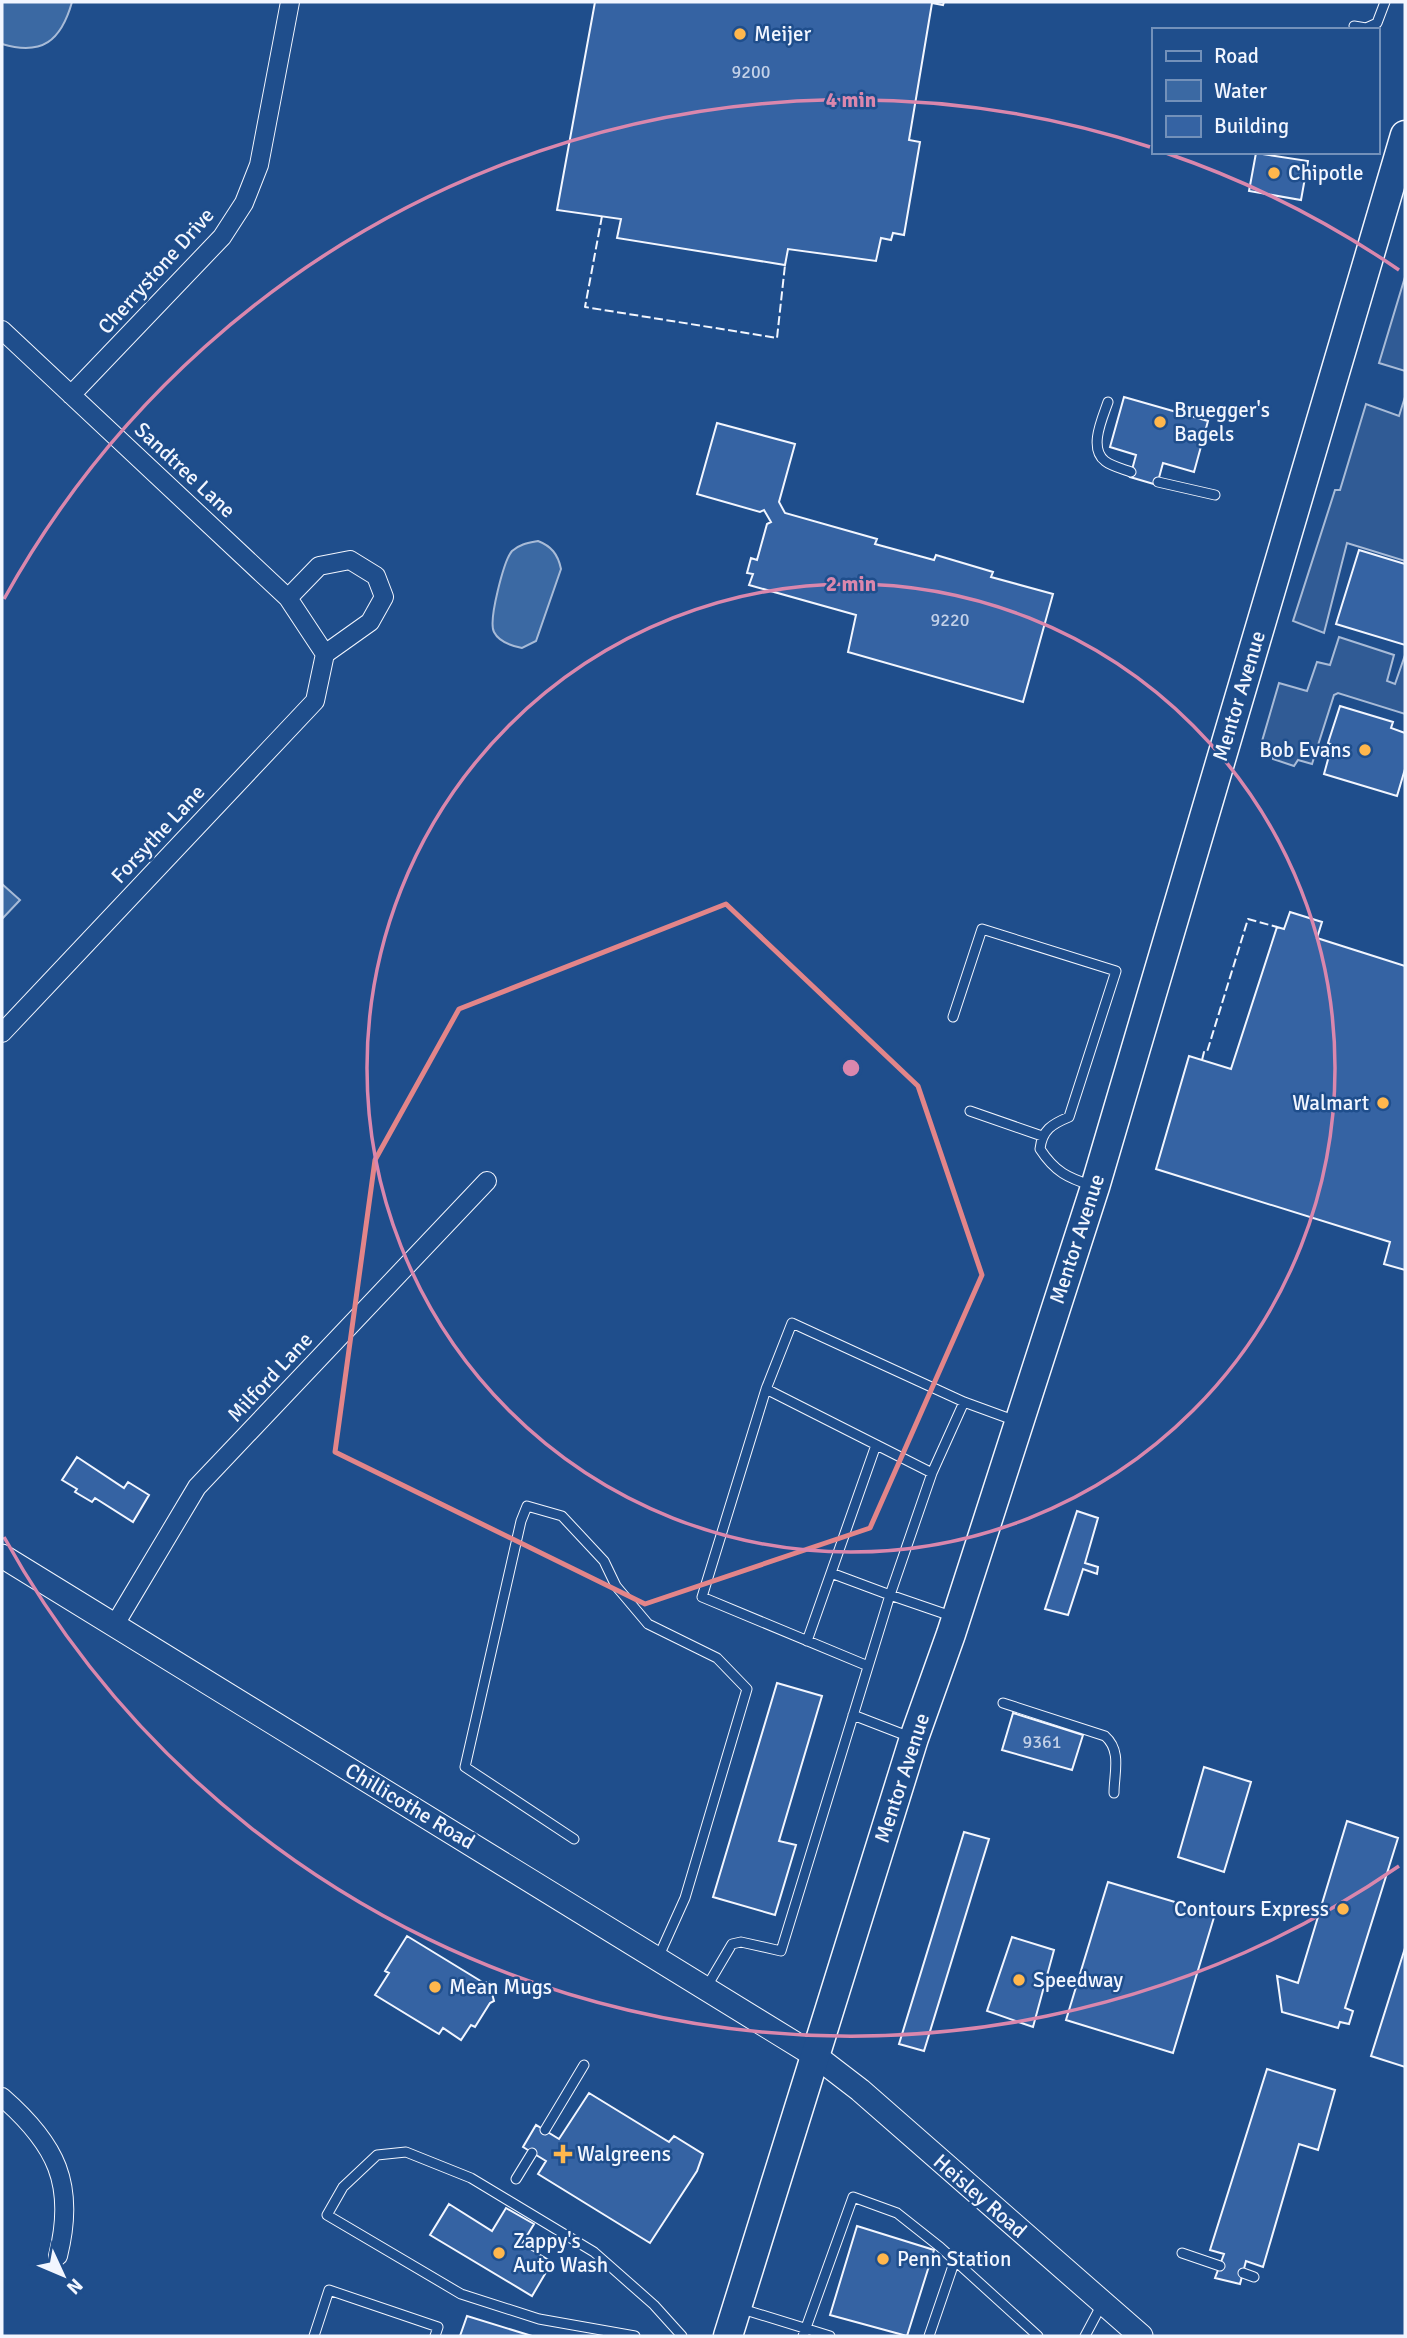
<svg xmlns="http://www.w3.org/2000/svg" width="1407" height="2338" font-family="Signika,sans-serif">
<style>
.parking{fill:#305b95;stroke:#a8bbd7;stroke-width:2}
.water{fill:#3b69a3;stroke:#a8bbd7;stroke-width:2}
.building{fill:#3563a3;stroke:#f2f6ff;stroke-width:2}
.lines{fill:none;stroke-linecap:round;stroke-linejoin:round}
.service-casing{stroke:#f2f6ff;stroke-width:11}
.minor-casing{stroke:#f2f6ff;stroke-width:20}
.tertiary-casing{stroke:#f2f6ff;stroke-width:25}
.primary-casing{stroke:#f2f6ff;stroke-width:31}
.service{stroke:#1f4e8c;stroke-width:9}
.minor{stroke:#1f4e8c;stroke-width:18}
.tertiary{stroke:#1f4e8c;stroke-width:23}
.primary{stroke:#1f4e8c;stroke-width:28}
.fence{stroke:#f2f6ff;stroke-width:2;stroke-dasharray:9 3.5;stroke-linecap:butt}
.marked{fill:none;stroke:#e38589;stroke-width:5;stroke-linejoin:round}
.ring{fill:none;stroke:#da87ad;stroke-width:3.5}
.poi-dot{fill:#ffb74d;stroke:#1f4e8c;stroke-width:2.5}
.labels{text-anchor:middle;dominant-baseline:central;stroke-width:5;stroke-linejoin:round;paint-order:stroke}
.number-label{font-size:18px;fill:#c3d1e8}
.poi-label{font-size:21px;fill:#f2f6ff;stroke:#1f4e8c;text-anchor:start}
.street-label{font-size:21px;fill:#f2f6ff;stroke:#1f4e8c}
.centre{fill:#da87ad;stroke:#1f4e8c;stroke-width:3.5}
.ring-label{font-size:21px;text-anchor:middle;font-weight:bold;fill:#da87ad;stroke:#1f4e8c;stroke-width:5;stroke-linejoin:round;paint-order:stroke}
</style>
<rect width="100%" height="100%" fill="#1f4e8c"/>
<path class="parking" d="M1405,277V371L1379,363Z
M1405,397V561L1347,543L1324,633L1293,621L1335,490H1340L1366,404L1399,416Z
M1339,637L1394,655L1387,681L1395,684L1405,655V714L1338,693L1334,695L1312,764L1298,760L1294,766L1273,759V753L1260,748L1279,683L1307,691L1317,662L1330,665Z"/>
<path class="water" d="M2,2H72C61,41 42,56 2,44Z
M538,541C551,546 558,554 561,569L536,641L522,648C512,646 499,642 494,632C488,621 504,560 512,551C520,544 528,543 538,541Z
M2,884L20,900L2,919Z"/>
<path class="building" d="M595,2H944L943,5L932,3L909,140L920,142L904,235L893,233L891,240L881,238L876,261L788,249L785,265L617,238L621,219L557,210Z
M1256,153L1308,161L1301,200L1249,191Z
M1124,397L1208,421L1194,472L1163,463L1157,485L1130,477L1136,455L1110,447Z
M717,423L795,444L779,502L785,513L877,539L875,544L934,560L936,555L993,572L991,577L1053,594L1023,702L848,652L856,615L749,585L753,574L747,573L751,558L757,560L767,524L771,522L764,510L760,512L697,494Z
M1359,550L1405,564V645L1336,624Z
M1340,706L1393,722L1391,728L1405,733V769L1397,796L1324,774L1332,745L1328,743Z
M1290,912L1322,922L1317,938L1405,966V1270L1384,1264L1390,1242L1156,1169L1189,1056L1231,1069L1277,927L1284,929Z
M77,1457L124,1488L128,1482L149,1495L133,1522L95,1498L92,1502L75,1492L77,1489L62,1480Z
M1077,1511L1098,1518L1085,1563L1098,1567L1097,1574L1083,1569L1068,1615L1045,1609Z
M777,1683L822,1696L779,1841L796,1845L775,1915L713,1897Z
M1013,1713L1083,1735L1072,1770L1002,1750Z
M1204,1767L1251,1782L1224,1872L1178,1857Z
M1347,1821L1398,1838L1345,2008L1353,2011L1349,2024L1340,2022L1338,2028L1282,2012L1277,1976L1298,1983Z
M964,1832L989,1839L924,2051L899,2044Z
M1108,1882L1215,1914L1173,2053L1066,2020Z
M407,1936L484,1983L489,1982L494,2001L490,2003L475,2027L471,2025L461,2040L443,2028L439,2034L375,1995L389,1973L385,1971Z
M1012,1937L1054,1950L1033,2027L987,2011Z
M1405,1948V2067L1371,2056Z
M1267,2069L1335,2090L1318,2150L1299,2144L1263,2267L1246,2261L1240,2284L1215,2278L1224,2254L1210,2250Z
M589,2093L669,2142L674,2136L703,2154L697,2171L650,2243L538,2174L546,2161L523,2147L536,2125L559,2139Z
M449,2204L492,2231L506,2208L534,2224L522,2244L552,2262L532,2296L430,2235Z
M857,2226L934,2250L907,2336L830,2315Z
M467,2316L532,2336H460Z"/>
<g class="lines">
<defs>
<path id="service" d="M1354,26L1366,28L1377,23L1385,2
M1108,402C1103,417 1088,448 1105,461C1111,466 1123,469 1131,472
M1158,482L1215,495
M953,1017L982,929L1116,971L1069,1117C1052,1124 1042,1130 1040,1149C1055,1172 1068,1178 1093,1186
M970,1111L1042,1136
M766,1389L792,1323L964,1402L1016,1421
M932,1473L964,1402
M831,1573L890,1595L932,1473L766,1389L702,1597L868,1666
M807,1641L876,1445
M1003,1703L1105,1736C1122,1751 1114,1773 1114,1793
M853,1715L910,1737
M574,1839L465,1767L521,1521L527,1506L562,1516L604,1561L616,1586L648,1624L717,1658L747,1689L685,1898L658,1958
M706,1988L732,1944L741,1942L781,1951L890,1595L954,1617
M545,2130L584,2065
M516,2179L532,2153
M1182,2253L1220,2266
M1243,2273L1254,2277
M739,2308L830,2336
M314,2336L329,2290L438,2327L435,2336
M635,2336L539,2319L461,2294L327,2215L343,2187L377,2155L406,2152L471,2178L594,2252L654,2305L682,2336
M803,2336L853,2197L897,2213L940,2247L1038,2336
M929,2336L955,2260
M1085,2336L1102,2304"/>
<path id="minor" d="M2,330L288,598L325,654
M71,395L222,237L244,203L259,165L290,2
M288,598L319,566L350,560L376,576L384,597L370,622L325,654
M2,1033L315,701L325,654
M114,1626L197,1487L487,1181
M2,2097C56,2144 76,2184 58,2256"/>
<path id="tertiary" d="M2,1556L817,2057L860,2090L1141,2336"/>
<path id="primary" d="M728,2336L914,1738L951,1634L1095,1187L1405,135"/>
</defs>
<use href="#service" class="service-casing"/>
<use href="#minor" class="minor-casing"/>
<use href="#tertiary" class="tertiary-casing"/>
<use href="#primary" class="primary-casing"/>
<use href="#service" class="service"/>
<use href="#minor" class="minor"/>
<use href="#tertiary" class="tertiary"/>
<use href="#primary" class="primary"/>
<path class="fence" d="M602,216L585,307L777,338L785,265
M1202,1060L1204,1052H1207L1248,919L1277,927"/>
</g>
<path class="marked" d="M726,904L918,1086L982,1275L870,1528L645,1604L335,1452L375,1160L459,1009Z"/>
<g class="ring">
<circle cx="851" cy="1068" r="484"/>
<path d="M1399 1866A968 968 0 0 1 4 1537M4 599A968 968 0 0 1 1150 147M1166 153A968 968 0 0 1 1399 270"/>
</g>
<g class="poi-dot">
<circle cx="740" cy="34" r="7"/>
<circle cx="1274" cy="173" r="7"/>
<circle cx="1160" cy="422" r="7"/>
<circle cx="1365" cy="750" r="7"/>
<circle cx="1383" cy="1103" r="7"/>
<circle cx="1343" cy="1909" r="7"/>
<circle cx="1019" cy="1980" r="7"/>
<circle cx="435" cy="1987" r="7"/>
<path d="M559.5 2143.5h7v7h7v7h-7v7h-7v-7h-7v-7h7z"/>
<circle cx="499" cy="2253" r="7"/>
<circle cx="883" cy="2259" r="7"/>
</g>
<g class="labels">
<g class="number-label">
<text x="751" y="72">9200</text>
<text x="950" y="620">9220</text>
<text x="1042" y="1742">9361</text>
</g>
<g class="poi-label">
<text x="754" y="34">Meijer</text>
<text x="1288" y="173">Chipotle</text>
<text x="1174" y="410">Bruegger's<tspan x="1174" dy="24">Bagels</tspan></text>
<text x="1351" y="750" text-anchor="end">Bob Evans</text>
<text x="1369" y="1103" text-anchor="end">Walmart</text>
<text x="1329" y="1909" text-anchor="end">Contours Express</text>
<text x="1033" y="1980">Speedway</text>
<text x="449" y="1987">Mean Mugs</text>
<text x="577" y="2154">Walgreens</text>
<text x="513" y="2241">Zappy's<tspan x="513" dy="24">Auto Wash</tspan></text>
<text x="897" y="2259">Penn Station</text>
</g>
<g class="street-label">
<text transform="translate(156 271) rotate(-48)">Cherrystone Drive</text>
<text transform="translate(185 470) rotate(43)">Sandtree Lane</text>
<text transform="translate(1239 696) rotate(-73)">Mentor Avenue</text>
<text transform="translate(158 834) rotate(-47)">Forsythe Lane</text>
<text transform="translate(1077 1239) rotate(-72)">Mentor Avenue</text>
<text transform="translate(270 1377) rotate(-47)">Milford Lane</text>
<text transform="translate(902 1778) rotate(-72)">Mentor Avenue</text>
<text transform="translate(410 1806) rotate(31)">Chillicothe Road</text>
<text transform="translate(980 2196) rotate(41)">Heisley Road</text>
</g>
</g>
<circle cx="851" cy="1068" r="10" class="centre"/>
<g class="ring-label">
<text x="851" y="107">4 min</text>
<text x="851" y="591">2 min</text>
</g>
<rect width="1407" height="2338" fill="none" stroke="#f2f6ff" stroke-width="7"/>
<rect x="1152" y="28" width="228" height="126" fill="#1f4e8c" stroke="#7391ba" stroke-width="2"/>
<rect x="1166" y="51" width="35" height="10" fill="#1f4e8c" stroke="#7391ba" stroke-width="2"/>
<text x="1214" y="63" font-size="21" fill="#f2f6ff">Road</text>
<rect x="1166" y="80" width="35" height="21" fill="#3b69a3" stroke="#7391ba" stroke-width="2"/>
<text x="1214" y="98" font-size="21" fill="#f2f6ff">Water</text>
<rect x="1166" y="116" width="35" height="21" fill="#3563a3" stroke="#7391ba" stroke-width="2"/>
<text x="1214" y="133" font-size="21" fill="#f2f6ff">Building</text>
<g transform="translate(63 2275) rotate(134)" stroke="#1f4e8c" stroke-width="5" paint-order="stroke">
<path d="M0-5L12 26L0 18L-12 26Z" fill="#f2f6ff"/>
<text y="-10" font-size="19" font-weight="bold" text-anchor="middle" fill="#f2f6ff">N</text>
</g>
</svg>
